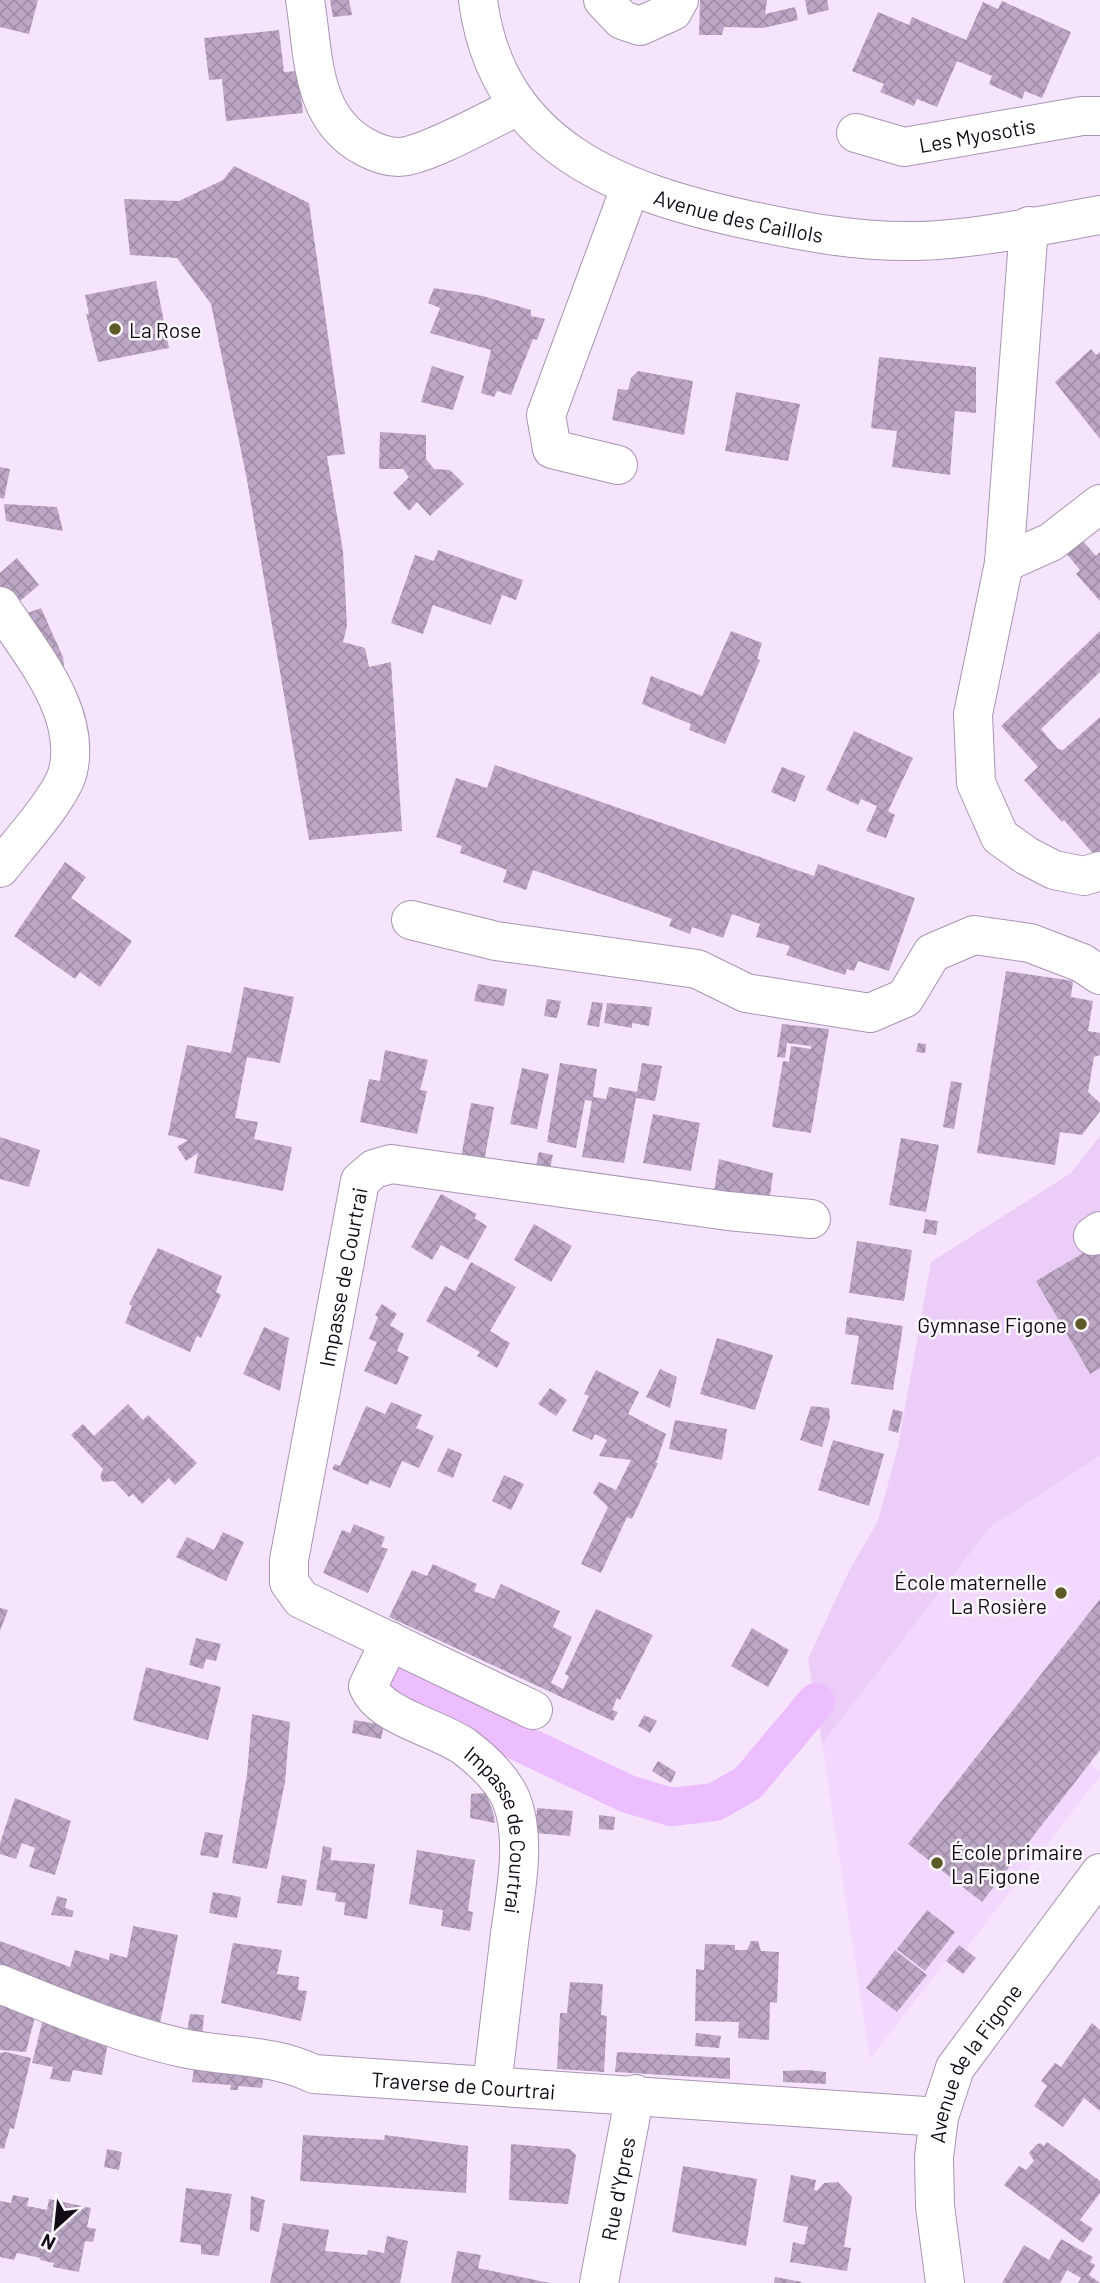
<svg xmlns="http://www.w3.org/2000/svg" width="1100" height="2283" font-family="Barlow,sans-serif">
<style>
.built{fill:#f3d8fd}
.garden{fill:#ebcdf7}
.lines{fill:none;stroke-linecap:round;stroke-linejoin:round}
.canal{stroke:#ecbdff;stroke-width:38}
.building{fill:url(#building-cross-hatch)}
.minor-casing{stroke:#a995b2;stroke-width:40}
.minor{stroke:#fff;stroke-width:38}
.poi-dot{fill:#5d5a27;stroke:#fbf7fd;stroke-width:2.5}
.labels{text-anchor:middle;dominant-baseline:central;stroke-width:5;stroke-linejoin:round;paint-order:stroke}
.street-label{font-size:21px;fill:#130c16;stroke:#fbf7fd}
.poi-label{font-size:21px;fill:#130c16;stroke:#fbf7fd;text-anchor:start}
</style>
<defs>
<pattern id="building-cross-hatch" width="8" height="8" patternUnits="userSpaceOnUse" patternTransform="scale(1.75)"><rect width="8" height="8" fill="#bba6c4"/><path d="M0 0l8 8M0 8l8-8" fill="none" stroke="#a08ea8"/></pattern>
</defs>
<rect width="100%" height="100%" fill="#f6e4fd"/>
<path class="built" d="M1100,1456V1751L1089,1763L1100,1772V1776L966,1949L976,1958L963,1974L946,1961L870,2059L822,1744L992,1525Z"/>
<path class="garden" d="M1100,1136V1456L992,1525L822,1744L808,1659L849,1571L878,1521L898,1447L931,1262L1071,1173Z"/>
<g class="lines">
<path class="canal" d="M392,1682L628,1794L671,1807L715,1802L748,1783L816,1702"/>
</g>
<path class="building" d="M0,0H38L29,34L0,27Z
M330,0H349L352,15L333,17Z
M700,0H767L765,14L795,7L798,20L763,28L724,27L722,35H699Z
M805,0H827L829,10L808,15Z
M1002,1L1071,32L1042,98L1025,91L1022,99L989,84L992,76L957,61L937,107L917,99L914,106L880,92L884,84L852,71L878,12L909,25L912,17L966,40L983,2L998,9Z
M279,30L284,72L298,71L303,113L226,121L222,79L209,80L204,38Z
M234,166L309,203L345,454L327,456L343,551L347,626L343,642L365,648L369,667L391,662L402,831L309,840L247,480L211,304L177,258L130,255L124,199L179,201L223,180Z
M156,281L169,348L98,362L86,314H89L85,295Z
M434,288L483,296L531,310V316L545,319L537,340L533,339L511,395L497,391L494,397L481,393L491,350L430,333L440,308L428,303Z
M1091,349L1096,355L1100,352V439L1055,382Z
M879,357L976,367V413L955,411L950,475L892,467L897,431L871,428Z
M432,366L464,376L453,410L421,402Z
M638,371L693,381L684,435L612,420L618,389L628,390L631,378Z
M736,392L800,404L788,461L725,451Z
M380,432L426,435V459L434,469L450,470L464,484L430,516L417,502L409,511L393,493L409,477L403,469H379Z
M0,467L10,469L4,499L0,498Z
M4,504L57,507L63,531L6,521Z
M1076,533L1096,556L1100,552V601L1076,574L1080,570L1061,547Z
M438,550L523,580L516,600L502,595L491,625L433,605L423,634L391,623L415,555L434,561Z
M17,558L39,585L14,606L0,588V573Z
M41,608L63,657L64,666L54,671L20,616Z
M731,631L762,643L757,659L760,660L725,744L689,730L691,724L642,704L651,676L702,696Z
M1100,631V672L1041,729L1058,749L1063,750L1100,717V854L1096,857L1064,820L1062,822L1024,780L1038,767L1001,726Z
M854,731L913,758L888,811L895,815L886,838L866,831L877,806L861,799L858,805L826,790Z
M495,765L814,876L818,864L915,898L889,971L858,961L854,971L847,969L845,975L786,955L790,946L756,937L760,924L732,914L723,938L692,927L690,934L669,926L672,919L533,870L526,890L503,882L507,870L460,853L462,846L436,837L456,778L487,788Z
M782,767L805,776L795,802L771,792Z
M65,862L86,877L71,898L132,941L100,987L80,972L75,979L14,936Z
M1006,971L1073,981L1071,997L1093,1001L1088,1031L1100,1033V1055L1094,1057L1088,1092L1100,1103V1111L1082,1135L1060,1132L1055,1165L977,1153Z
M478,984L507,989L504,1006L474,1001Z
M244,987L294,997L280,1063L247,1057L235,1118L258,1122L254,1139L292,1147L283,1191L194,1173L198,1153L186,1161L177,1147L188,1140L168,1135L187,1045L231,1053Z
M547,999L561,1001L557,1018L544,1016Z
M592,1002L603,1003L599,1027L587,1025Z
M607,1003L652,1007L649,1026L632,1023V1028L604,1023Z
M782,1024L829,1029L811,1133L772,1127L783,1061L789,1062L791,1046L811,1049V1046L787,1043L785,1058L777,1057Z
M918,1043L926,1044L925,1053L916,1052Z
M385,1050L428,1060L420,1090L427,1091L417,1134L360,1122L369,1079L380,1081Z
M560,1063L597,1069L593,1097L606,1099L609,1087L637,1092L642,1063L662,1066L655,1101L636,1098L624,1163L582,1157L592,1101L585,1100L576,1148L547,1142Z
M522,1068L549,1074L537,1129L510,1124Z
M951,1081L962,1083L954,1129L943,1127Z
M471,1103L494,1107L483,1167L460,1163Z
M653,1114L700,1123L691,1171L643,1163Z
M0,1137L40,1150L29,1187L0,1179Z
M901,1138L939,1145L926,1212L889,1205Z
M539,1152L553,1155L549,1173L535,1170Z
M719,1159L773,1173L769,1204L713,1197Z
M441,1194L477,1214L474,1218L487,1226L468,1260L441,1245L432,1260L411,1247Z
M925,1219L938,1221L936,1235L923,1233Z
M534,1224L572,1246L551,1282L514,1260Z
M857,1241L912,1250L904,1301L849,1293Z
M1100,1243V1368L1090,1374L1036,1281Z
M158,1248L222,1276L216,1292L221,1295L201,1338L197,1336L190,1352L125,1323L132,1306L129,1304Z
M471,1262L516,1287L490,1331L510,1343L497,1368L477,1356L480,1352L426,1321L445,1286L455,1291Z
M382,1304L397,1314L390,1325L404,1334L397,1351L409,1357L397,1385L364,1371L377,1342L369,1339L378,1317L375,1315Z
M847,1317L903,1326L893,1390L851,1384L859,1336L845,1334Z
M264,1327L289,1338L280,1391L243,1374Z
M717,1338L773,1355L755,1410L700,1394Z
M660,1369L677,1377L670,1408L646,1397Z
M596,1370L639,1392L628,1414L666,1434L656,1463H658L632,1519L627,1517L601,1573L581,1564L608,1507L593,1493L599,1482L616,1490L631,1460L599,1456L607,1440L595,1434L592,1440L572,1431L589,1396L584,1394Z
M550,1388L567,1400L556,1416L538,1404Z
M391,1402L422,1415L416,1428L434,1436L419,1468L402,1461L390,1488L370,1480L368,1485L332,1469L335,1464L340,1466L366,1406L385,1414Z
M128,1404L143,1420L148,1415L197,1463L175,1485L169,1478L142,1504L133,1494L129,1497L114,1481L103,1482L100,1477L103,1469L71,1435L83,1424L94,1436Z
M811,1406L829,1408L830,1418L822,1447L800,1440Z
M893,1409L903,1412L898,1433L888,1430Z
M675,1420L727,1429L722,1460L669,1449Z
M833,1440L884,1454L869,1506L818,1490Z
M448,1448L462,1454L453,1478L437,1471Z
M504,1475L524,1484L511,1510L492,1501Z
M354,1524L385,1537L381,1547L388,1549L368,1593L323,1573L342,1530L350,1533Z
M223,1532L244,1542L226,1581L176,1557L187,1537L214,1550Z
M433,1564L477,1584L474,1591L494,1599L501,1584L560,1611L553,1627L572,1637L551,1683L563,1689L569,1676L565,1674L596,1609L653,1635L620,1700L617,1698L612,1710L618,1712L613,1721L389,1617L412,1570L427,1576Z
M1100,1599V1750L982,1902L908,1844Z
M0,1608L8,1610L0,1631Z
M752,1628L789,1650L768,1687L731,1666Z
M196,1638L221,1644L216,1661L206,1659L203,1669L189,1665Z
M146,1667L221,1687L208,1740L133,1720Z
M252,1714L290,1722L285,1782L267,1869L232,1863L247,1775Z
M644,1715L657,1721L650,1733L638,1726Z
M354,1720L384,1725L381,1739L352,1733Z
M658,1761L676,1772L671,1783L652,1771Z
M486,1793L493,1812L495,1823L470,1818L471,1794Z
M15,1798L71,1821L55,1875L29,1867L35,1848L22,1843L16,1859L0,1854V1843Z
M537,1808L573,1811L570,1836L535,1833Z
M599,1815L615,1817L614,1830L599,1829Z
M205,1832L223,1835L218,1858L200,1855Z
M323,1846L332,1848L330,1860L375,1864L367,1919L344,1915L345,1903L335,1901L336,1893L316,1890Z
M417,1850L475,1860L468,1911L473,1912L470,1931L441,1926L443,1910L409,1904Z
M282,1875L307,1880L302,1906L277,1903Z
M213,1892L241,1897L237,1918L209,1913Z
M57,1896L67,1899L65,1908L74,1911L72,1917L51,1915Z
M927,1910L955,1932L925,1971L897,1949Z
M133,1926L178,1935L159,2028L0,1971V1941L70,1967L75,1950L109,1960L110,1953L127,1958Z
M751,1941H758L761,1951L779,1952L777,2003L770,2002L769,2040L738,2038L739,2022L695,2021L696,1969L704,1970L705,1944L735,1945V1950H747Z
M233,1943L282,1950L277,1974L299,1977L298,1990L307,1991L301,2021L221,2003Z
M959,1945L976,1958L963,1974L946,1961Z
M895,1950L927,1975L897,2012L866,1988Z
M570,1982L603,1984L601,2015L607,2016L604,2072L557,2069L560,2013H567Z
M0,1994L37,2009L26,2052L0,2050Z
M45,2011L110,2031L102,2075L73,2070L70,2082L50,2079L53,2067L32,2063Z
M190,2014L204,2015L202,2038L187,2032Z
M1092,2023L1100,2030V2111L1084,2098L1063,2127L1034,2106L1047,2086L1041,2081L1055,2063L1061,2067Z
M696,2033L721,2036L719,2048L695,2046Z
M6,2052L31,2058L14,2129L10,2128L4,2149L0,2148V2053Z
M617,2052L730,2058V2079L615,2072Z
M195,2062L265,2067L262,2088L238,2086V2090H230L231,2085L192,2082Z
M808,2070L826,2072V2084L783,2082V2071Z
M303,2135L384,2140L385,2135L468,2146L466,2193L300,2181Z
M1047,2142L1100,2181V2193L1080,2220L1093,2229L1083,2243L1004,2185L1019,2166L1026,2170L1034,2161L1029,2153L1036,2145L1040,2143L1044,2146Z
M511,2144L570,2149L576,2155L568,2204L509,2200Z
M107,2149L122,2152L119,2170L104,2167Z
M683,2166L757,2179L746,2246L672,2232Z
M791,2175L816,2180L814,2190L817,2191L824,2183L838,2182L852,2197L844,2247L851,2248L847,2271L790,2262L793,2242L804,2245L808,2227L783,2222Z
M186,2188L232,2194L219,2256L201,2254V2245L180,2242Z
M13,2195L29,2198L27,2206L47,2210L49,2199L91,2208L87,2227L96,2229L93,2242L85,2241L79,2272L53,2267L54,2263L40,2260L41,2258L17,2253L14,2260L0,2257V2201L11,2203Z
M251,2196L265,2200L259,2232L250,2230Z
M283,2223L329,2230L325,2251L367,2255L368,2250L384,2253L387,2236L408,2241L400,2283H270Z
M1061,2239L1093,2257L1090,2262L1095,2265L1089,2275L1100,2283H1078L1081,2278L1067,2270L1060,2283H1002L1024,2245L1049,2260Z
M457,2251L481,2255L478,2268L550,2283H451Z
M775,2277L802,2282L801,2283H774Z"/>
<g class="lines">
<defs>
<g id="minor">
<path d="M305,0C314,54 310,118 365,147C378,154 396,160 411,155C442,147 488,120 519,106"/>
<path id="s1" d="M478,0C497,148 620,192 748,220C804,232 858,242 916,241C972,240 1044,225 1100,215"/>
<path d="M603,0L622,20L640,26L673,11L679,0"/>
<path id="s2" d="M856,133L904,147L1082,116H1100"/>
<path d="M1029,226L1004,563L973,714L976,783L1000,837L1027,856L1054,870L1084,876L1100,871"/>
<path d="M618,465L552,449L546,415L630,188"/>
<path d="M1004,563L1051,542L1100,504"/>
<path d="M0,606C30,653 82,711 68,771C62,797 17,846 0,868"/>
<path d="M411,920L496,941L697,969L746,993L870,1013L905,998L932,953L974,935L1030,943L1082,963L1100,975"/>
<path d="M1093,1236L1100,1231"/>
<path id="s3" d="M390,1641L368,1686C380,1717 439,1728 465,1747C482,1760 502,1779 511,1799C528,1841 514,1899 509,1942C503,1990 498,2038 492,2086"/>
<path id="s4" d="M533,1710L301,1599L289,1582V1560L360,1181L374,1169L391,1164L728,1211L811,1219"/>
<path id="s5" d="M0,1984C57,2007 123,2035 183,2048C230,2058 269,2053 314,2074L939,2117"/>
<path id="s6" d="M599,2283L635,2094"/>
<path id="s7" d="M945,2283L935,2206L934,2157L939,2117L955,2068L1100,1873"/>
</g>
</defs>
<use href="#minor" class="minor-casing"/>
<use href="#minor" class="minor"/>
</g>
<g class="poi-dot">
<circle cx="115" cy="329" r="7"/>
<circle cx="1081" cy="1324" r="7"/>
<circle cx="1061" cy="1593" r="7"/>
<circle cx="937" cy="1863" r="7"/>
</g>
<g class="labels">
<g class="street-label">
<text stroke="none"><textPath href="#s2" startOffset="124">Les Myosotis</textPath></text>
<text stroke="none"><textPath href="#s1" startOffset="366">Avenue des Caillols</textPath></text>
<text stroke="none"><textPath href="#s4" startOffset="588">Impasse de Courtrai</textPath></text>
<text stroke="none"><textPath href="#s3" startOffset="262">Impasse de Courtrai</textPath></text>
<text stroke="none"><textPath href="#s7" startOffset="231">Avenue de la Figone</textPath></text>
<text stroke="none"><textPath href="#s5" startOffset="478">Traverse de Courtrai</textPath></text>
<text stroke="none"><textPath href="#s6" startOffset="96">Rue d'Ypres</textPath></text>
</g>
<g class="poi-label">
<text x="129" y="329">La Rose</text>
<text x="1067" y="1324" text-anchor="end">Gymnase Figone</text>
<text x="1047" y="1581" text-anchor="end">École maternelle<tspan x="1047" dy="24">La Rosière</tspan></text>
<text x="951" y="1851">École primaire<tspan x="951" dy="24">La Figone</tspan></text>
</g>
</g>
<g transform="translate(56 2227) rotate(207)" stroke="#fbf7fd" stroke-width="5" paint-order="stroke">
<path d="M0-5L12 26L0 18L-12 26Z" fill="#130c16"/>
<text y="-10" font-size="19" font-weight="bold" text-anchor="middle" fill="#130c16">N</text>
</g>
</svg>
